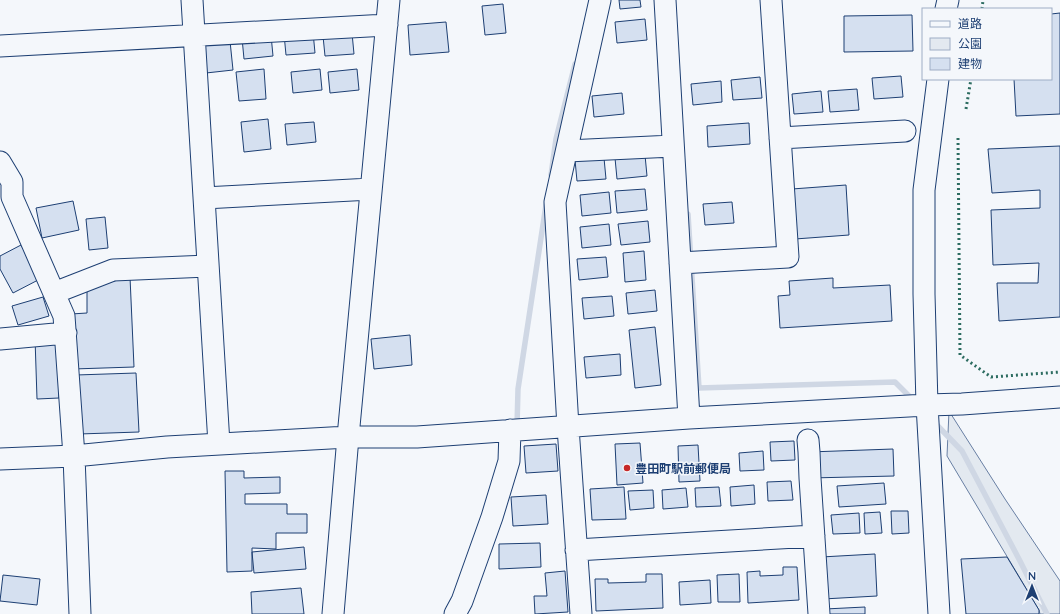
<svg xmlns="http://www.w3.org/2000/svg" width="1060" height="614" font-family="Quicksand,'Noto Sans JP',sans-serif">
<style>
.green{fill:#e3e9f0;stroke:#687fa3}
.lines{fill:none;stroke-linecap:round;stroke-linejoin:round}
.stream{stroke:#cfd7e4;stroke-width:5.5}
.building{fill:#d5e0f0;stroke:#1d3f73}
.minor-casing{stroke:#1d3f73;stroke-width:23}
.minor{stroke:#f4f7fb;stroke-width:21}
.hedge{stroke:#2c6c60;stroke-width:3;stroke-dasharray:2 3;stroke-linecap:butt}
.poi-dot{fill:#c62828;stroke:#f4f7fb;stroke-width:1.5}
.labels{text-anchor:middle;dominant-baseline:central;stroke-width:3;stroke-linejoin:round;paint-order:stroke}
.poi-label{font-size:12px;font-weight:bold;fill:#1d3f73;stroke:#f4f7fb;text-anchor:start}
</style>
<rect width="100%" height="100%" fill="#f4f7fb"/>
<path class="green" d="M949,411L1005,499L1060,581V614H1040L1039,610L947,456Z"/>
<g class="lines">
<path class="stream" d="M551,175L556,139L575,64
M688,214L699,388L895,382L914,401
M934,422L962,451L1020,561L1031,583L1047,614
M517,426L518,389L546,205"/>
</g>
<path class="building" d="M619,0H640L641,7L620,9Z
M503,4L506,33L485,35L482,6Z
M1060,13V114L1016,116L1014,79H1051V14Z
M912,15L913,51L844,52V16Z
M645,19L647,40L617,43L615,22Z
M446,22L449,52L410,55L408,25Z
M313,32L315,53L286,55L284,34Z
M352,33L354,54L325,56L323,36Z
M271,35L273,56L244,59L242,38Z
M230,41L233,70L206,73L203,43Z
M264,69L266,99L239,101L236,72Z
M320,69L322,90L293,93L291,72Z
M357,69L359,90L330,93L328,72Z
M901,76L903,97L874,99L872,78Z
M760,77L762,98L733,100L731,80Z
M721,81L722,102L693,105L691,84Z
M857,89L859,110L830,112L828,91Z
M821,91L823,112L794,114L792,94Z
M622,93L624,114L594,117L592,96Z
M268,119L271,149L244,152L241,122Z
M314,122L316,142L287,145L285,124Z
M749,123L750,144L708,147L707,126Z
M1060,146V317L999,321L997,283H1038L1039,263L993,265L991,210L1040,208V190L992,193L988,149Z
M645,155L647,176L617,179L615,158Z
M604,158L606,179L577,181L575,160Z
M846,185L849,235L795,239L792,189Z
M645,189L647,210L617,213L615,191Z
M609,192L611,213L582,216L580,195Z
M73,201L79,230L42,238L36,208Z
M732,202L734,223L705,225L703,204Z
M105,217L108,248L89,250L86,219Z
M648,221L650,242L621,245L618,224Z
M609,224L611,245L582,248L580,227Z
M21,245L40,279L13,293L0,269V256Z
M644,251L646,280L625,282L623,253Z
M606,257L608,277L579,280L577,259Z
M130,277L134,367L73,369L71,314L87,313V288Z
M833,278V288L890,285L892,321L780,328L778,296L790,295L789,281Z
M655,290L657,311L628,314L626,293Z
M612,296L614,316L584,319L582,298Z
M43,297L49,316L18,325L12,306Z
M655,327L661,385L635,388L629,330Z
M410,335L412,365L374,369L371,339Z
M35,338H57L59,398L37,399Z
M620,354L621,375L586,378L584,357Z
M136,373L139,432L79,434L76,375Z
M794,441L795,460L771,461L770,442Z
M640,443L643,483L617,485L615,444Z
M556,444L558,471L526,473L524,446Z
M698,445L700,481L679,482L678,446Z
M893,449L894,476L810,478L809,452Z
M763,451L764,470L740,471L739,453Z
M225,471H244V478L280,477V493L245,494V504H287V514H307V533H276V549L252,548V571L227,572Z
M791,481L793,500L768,501L767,482Z
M884,483L886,504L839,507L837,486Z
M754,485L755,504L731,506L730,487Z
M624,487L626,519L592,520L590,489Z
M719,487L721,506L696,507L695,488Z
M686,488L688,507L663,509L662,490Z
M653,490L654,508L630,510L628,491Z
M546,495L548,524L513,526L511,497Z
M891,511H908L909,533L892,534Z
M880,512L882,533L865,534L864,513Z
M859,513L860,533L833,534L831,515Z
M540,543L541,567L499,569V544Z
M304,547L306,569L254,573L252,552Z
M875,554L877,596L823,599L821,557Z
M1007,557L1039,610V614H966L961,559Z
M783,567H797L799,600L748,603L747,572L760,571V576L783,575Z
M565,571L568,612L535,614L534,596H547L545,573Z
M646,574H662L663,608L596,611L595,579H608V583L646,582Z
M739,574L740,602H718L717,575Z
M3,575L40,579L37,605L0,601Z
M710,580L711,603L680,605L679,582Z
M301,588L304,614H252L251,592Z
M865,607V614H826L825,609Z"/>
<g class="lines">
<defs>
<path id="minor" d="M192,0L219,444
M665,0L689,418
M946,9L948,0
M0,46L387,25
M938,79L924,190V294L927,405L939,614
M780,138L905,131
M567,151L673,146
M0,162L12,182V197L64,316L74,456L80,614
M204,198L371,189
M680,263L788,257L771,0
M54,293L113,270L208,266
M0,339L66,333
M808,440L809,452L810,478L819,614
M0,459L74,456L167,447L348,437H417L689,418L927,405L962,404L1060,397
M576,550L814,536
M333,614L348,437L389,0
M455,614L462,601L492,517L509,461L510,430
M581,614L568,427L555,202L600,0"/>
</defs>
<use href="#minor" class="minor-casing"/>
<use href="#minor" class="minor"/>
<path class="hedge" d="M982,9L983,0
M966,109L971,79
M958,138L960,355L991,377L1060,372"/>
</g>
<circle class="poi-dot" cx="627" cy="468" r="4"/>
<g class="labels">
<g class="poi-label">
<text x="635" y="468">豊田町駅前郵便局</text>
</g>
</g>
<rect x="922" y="8" width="130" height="72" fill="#f4f7fb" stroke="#9eadc5"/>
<rect x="930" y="21" width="20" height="6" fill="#f4f7fb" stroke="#9eadc5"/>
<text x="958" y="28" font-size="12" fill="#1d3f73">道路</text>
<rect x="930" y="38" width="20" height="12" fill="#e3e9f0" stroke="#9eadc5"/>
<text x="958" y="48" font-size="12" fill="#1d3f73">公園</text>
<rect x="930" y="58" width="20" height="12" fill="#d5e0f0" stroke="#9eadc5"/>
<text x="958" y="68" font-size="12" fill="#1d3f73">建物</text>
<g transform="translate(1032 586)" stroke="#f4f7fb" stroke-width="3" paint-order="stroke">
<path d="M0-3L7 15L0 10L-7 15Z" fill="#1d3f73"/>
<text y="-6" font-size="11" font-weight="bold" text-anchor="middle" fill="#1d3f73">N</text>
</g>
</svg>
